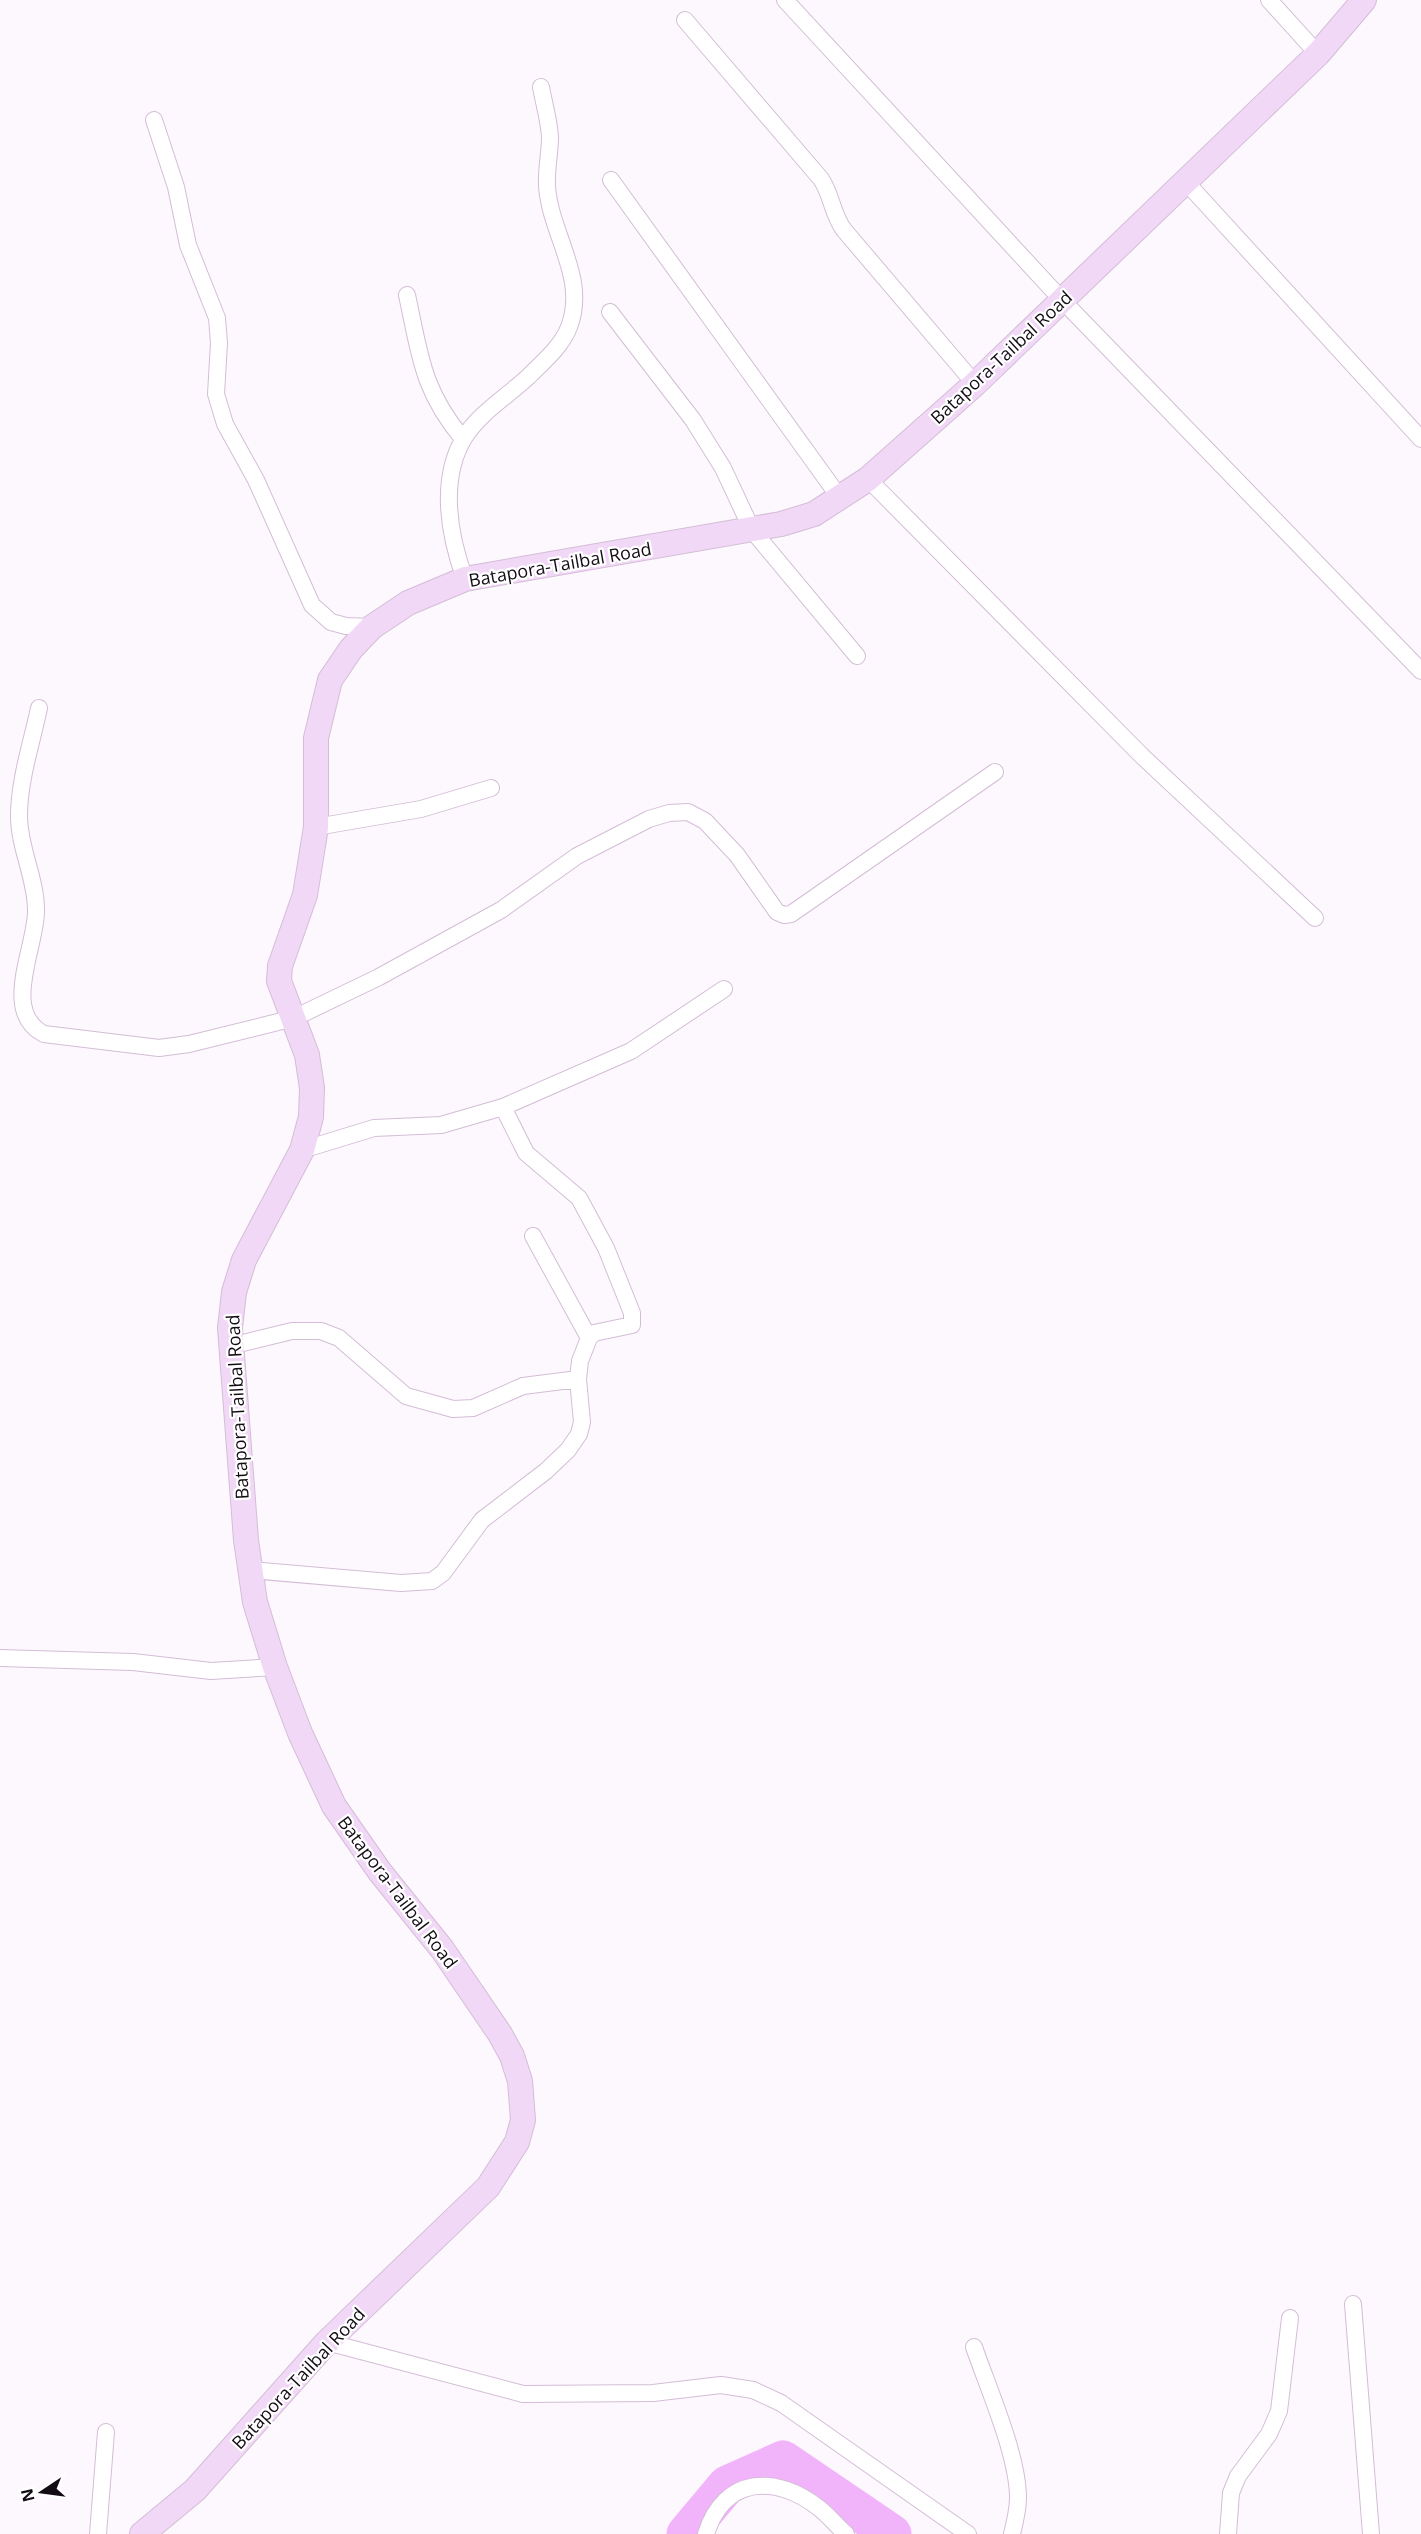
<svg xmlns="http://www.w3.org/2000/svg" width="1421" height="2534" font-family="'Open Sans',sans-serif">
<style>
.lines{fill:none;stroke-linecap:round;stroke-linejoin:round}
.river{stroke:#f1b4fb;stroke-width:39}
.street-casing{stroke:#d3bdd6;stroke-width:18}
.secondary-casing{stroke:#d3bdd6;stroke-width:26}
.street{stroke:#fff;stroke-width:16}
.secondary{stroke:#f2d8f7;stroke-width:24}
.labels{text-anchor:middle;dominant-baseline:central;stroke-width:4.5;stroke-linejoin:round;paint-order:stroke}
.street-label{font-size:18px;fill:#130c14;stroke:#fff}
</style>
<rect width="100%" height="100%" fill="#fdf8fe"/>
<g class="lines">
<path class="river" d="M686,2534L727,2485L783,2460L892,2534"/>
<defs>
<path id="street" d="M785,0L1062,300L1421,671
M1269,0L1318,54
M685,20L821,179C832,195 832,214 844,230L975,384
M154,120L176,187L188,245L217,318L219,343L216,394L225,424L256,480L312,605L331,622L346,626L372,627
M611,180L840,498
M1185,181L1421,439
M407,295C420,355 422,390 463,439
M610,312L693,420L723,468L752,530L857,656
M868,479L1142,756L1315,918
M465,579C449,536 439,480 464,438C479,413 508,396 529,376C543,362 562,346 569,327C588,278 550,234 547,186C546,170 550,153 550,137C549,120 544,104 541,87
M39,708C32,742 19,780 19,816C19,848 36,878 36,910C37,945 0,1012 44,1034L159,1048L189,1044L294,1018L379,977L501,910L577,856L649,819L669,813L688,812L705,821L737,855L777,912L784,915L791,914L995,772
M316,827L421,809L491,788
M302,1150L374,1128L441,1125L503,1107L631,1051L724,989
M533,1236L589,1338
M231,1346L292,1331H321L339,1338L406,1396L453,1409L473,1408L523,1386L578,1379
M250,1570L401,1583L432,1581L443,1573L482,1520L546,1471L568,1450L579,1434L582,1422L578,1379L580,1361L589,1338L594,1333L632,1325V1313L606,1248L579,1198L526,1153L503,1107
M0,1658L133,1662L211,1671L275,1667
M1353,2304L1371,2534
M327,2342L523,2394L653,2393L721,2385L753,2390L781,2403L968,2534
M974,2347C988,2388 1018,2455 1018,2498C1018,2510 1015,2522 1012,2534
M98,2534L106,2432
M706,2534C724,2476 776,2474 819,2508C829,2516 837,2526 846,2534
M1228,2534L1231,2493L1238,2476L1269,2434L1279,2411L1290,2318"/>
<path id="secondary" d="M142,2534L195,2490L327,2342L488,2187L517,2142L523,2120L520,2081L512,2056L500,2034L442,1949L380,1872L334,1806L300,1733L275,1667L255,1602L246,1540L230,1328L234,1292L244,1260L302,1150L311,1117L312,1088L307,1055L279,981L280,966L305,895L316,827V738L330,680L351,649L372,627L408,603L465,579L781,524L814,514L868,479L975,384L1318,54L1364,0"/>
</defs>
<use href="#street" class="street-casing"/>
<use href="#secondary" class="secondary-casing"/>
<use href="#street" class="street"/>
<use href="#secondary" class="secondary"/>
</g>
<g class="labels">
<g class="street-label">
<text transform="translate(1001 357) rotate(-43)">Batapora-Tailbal Road</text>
<text transform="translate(560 564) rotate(-10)">Batapora-Tailbal Road</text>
<text transform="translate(237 1407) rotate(-93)">Batapora-Tailbal Road</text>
<text transform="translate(398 1892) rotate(53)">Batapora-Tailbal Road</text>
<text transform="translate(298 2378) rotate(-47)">Batapora-Tailbal Road</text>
</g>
</g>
<g transform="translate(42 2492) rotate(257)" stroke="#ffffff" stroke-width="4.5" paint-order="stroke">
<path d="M0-4.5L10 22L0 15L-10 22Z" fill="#130c14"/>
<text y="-9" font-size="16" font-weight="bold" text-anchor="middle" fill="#130c14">N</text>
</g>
</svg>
